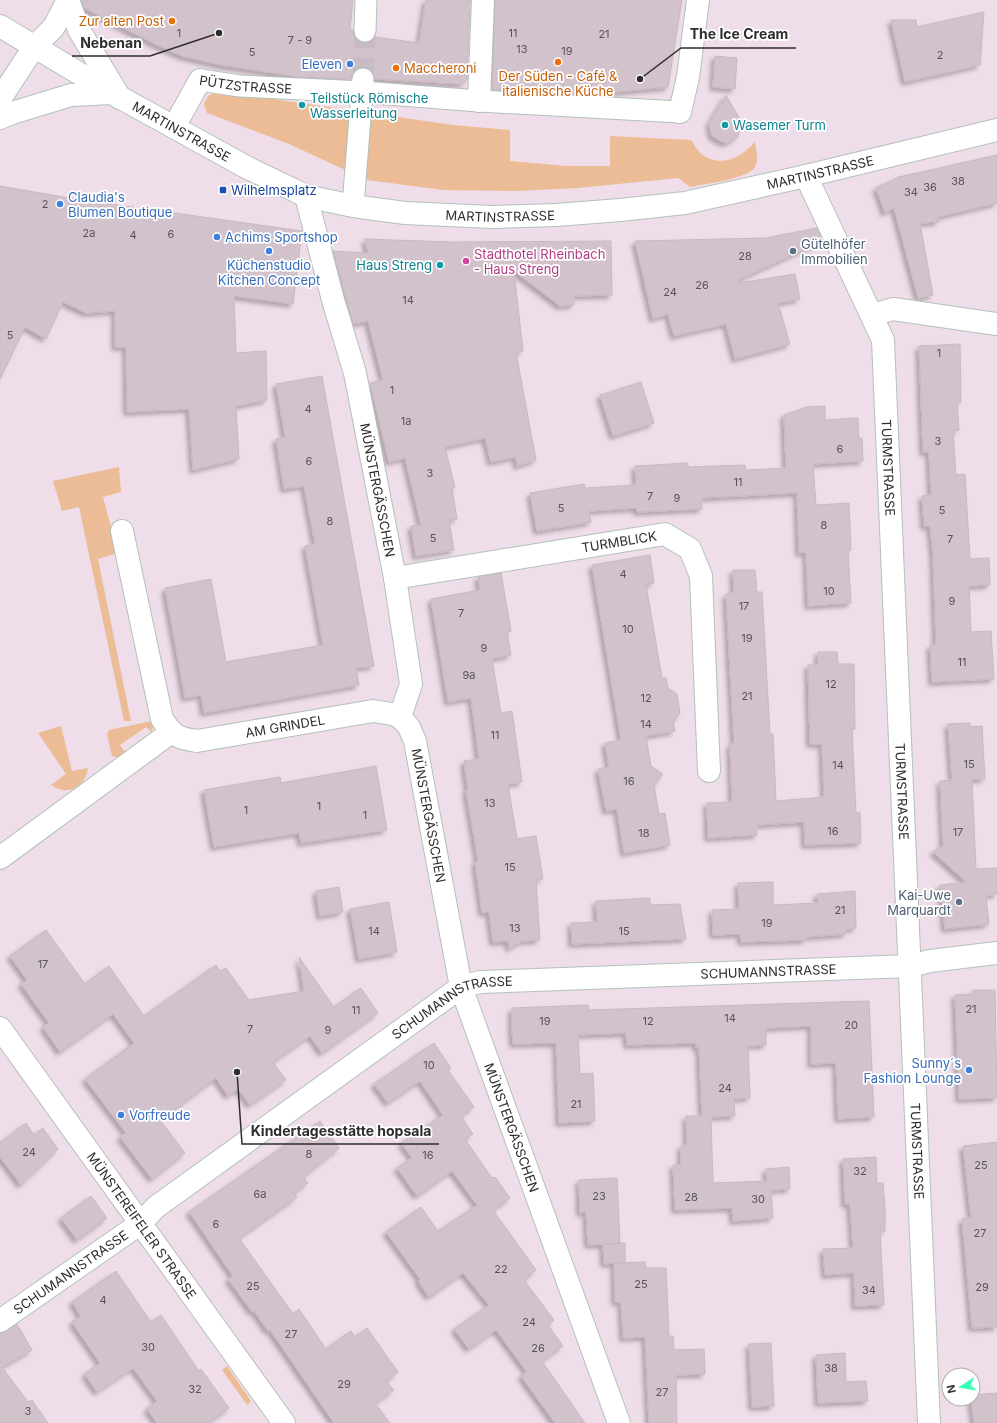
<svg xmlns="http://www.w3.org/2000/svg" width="997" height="1423" font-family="Inter,sans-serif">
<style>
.green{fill:#ebbc96}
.building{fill:#d2c2cc;stroke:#cbb7c2;filter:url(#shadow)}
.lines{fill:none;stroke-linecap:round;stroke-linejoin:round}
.pedestrian-tunnel{stroke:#c8bbc3;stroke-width:21;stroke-dasharray:21 10;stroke-linecap:butt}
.pedestrian-casing{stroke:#b2c1bb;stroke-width:23}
.minor-casing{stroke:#b2c1bb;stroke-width:24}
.secondary-casing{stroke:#b2c1bb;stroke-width:24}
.pedestrian{stroke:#fff;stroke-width:21}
.minor{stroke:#fff;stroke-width:22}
.secondary{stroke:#fff;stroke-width:22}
.food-dot{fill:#e8710a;stroke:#fff;stroke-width:1.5}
.shop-dot{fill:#3f7fe0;stroke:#fff;stroke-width:1.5}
.culture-dot{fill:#0f9aa8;stroke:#fff;stroke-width:1.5}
.transit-dot{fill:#1a4fb4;stroke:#fff;stroke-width:1.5}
.service-dot{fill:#5c6f8a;stroke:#fff;stroke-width:1.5}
.hotel-dot{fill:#d1479c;stroke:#fff;stroke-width:1.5}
.labels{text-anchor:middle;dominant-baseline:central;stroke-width:3.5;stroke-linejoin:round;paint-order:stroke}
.number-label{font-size:11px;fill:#565255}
.food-label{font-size:13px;fill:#c56008;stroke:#fff;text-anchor:end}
.shop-label{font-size:13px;fill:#366cbe;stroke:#fff;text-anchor:start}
.street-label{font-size:13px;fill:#2d2d2d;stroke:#fff}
.culture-label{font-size:13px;fill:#0d838f;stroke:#fff;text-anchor:start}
.transit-label{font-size:13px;fill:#164399;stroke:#fff;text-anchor:start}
.service-label{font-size:13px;fill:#4e5e75;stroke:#fff;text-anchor:start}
.hotel-label{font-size:13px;fill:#b23c85;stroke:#fff;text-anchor:start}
.leader{fill:none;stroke:#2d2d2d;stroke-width:1.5}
.callout-dot{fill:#2d2d2d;stroke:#fff;stroke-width:1.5}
.callout-label{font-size:14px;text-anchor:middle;font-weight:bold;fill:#2d2d2d;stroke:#fff;stroke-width:3.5;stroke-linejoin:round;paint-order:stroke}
</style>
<defs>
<filter id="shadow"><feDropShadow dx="-3.5" dy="3.5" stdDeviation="2" flood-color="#0004"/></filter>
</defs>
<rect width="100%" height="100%" fill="#efdee9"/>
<path class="green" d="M217,91L453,125L510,130V161L567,166H610V136L691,140C694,144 697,150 700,153C720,169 741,158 755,142C756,150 759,159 755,167C748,179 704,184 690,187L678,178L578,188L518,191L443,190L367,180L289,144L207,113L204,104L208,96Z
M119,467L121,492L103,497L118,553L98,559L131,721H124L79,507L62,511L53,481Z
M152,721L153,727L151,732L146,727L120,745L127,754L119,758L112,756L107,734L109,730Z
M61,726L72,771L88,768C85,787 68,797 51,785L66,774L38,733Z
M227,1366L251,1401L247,1405L222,1370Z"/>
<path class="building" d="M81,0H353L350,30H353L354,36L358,41L364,43L370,42L375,37L419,43L426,0H470L467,80L462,84L375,79L370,69L364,67L358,68L353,72L351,79L299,77L221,65L182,56L155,44L84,8Z
M495,0H682L668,87L585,95L492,90Z
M984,12L980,65L905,82L891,20H916L917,27Z
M715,56L737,58L735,89L713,87Z
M726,95L741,121L742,126L737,137L727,143L722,142L712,136L709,124Z
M997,155V203L938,217L939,222L920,223L933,295L918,298L894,208L885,213L876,188L899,177Z
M0,186L75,199L302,231L293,304L234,296L236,353L266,351L267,400L236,406L239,459L193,470L189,409L127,412L126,347H115V311L86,313L63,302L46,339L25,327L0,379Z
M817,228L823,241L738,280L739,283L795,274L800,299L778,303L790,344L735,359L726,324L674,336L668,314L653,319L635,241L766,238Z
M365,239L452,242L611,241L612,295L574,296V305L560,306L514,271L523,351L516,352L536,460L517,466L516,457L491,462L485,438L445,447L455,487L452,488L457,519L449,520L454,550L416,556L411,526L421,525L405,458L389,462L370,383L383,380L368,321L353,324L333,251L368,253Z
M960,344L961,402H957L959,430L953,431L956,475L965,474L970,559L989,558L990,585L969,586L971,632L991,631L994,679L932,682L930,645H936L933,555L930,526H924L922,496L931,495L929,452H923L919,346Z
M322,376L374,666L356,668L359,685L204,713L201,695L185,698L165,588L211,579L226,662L323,645L305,546L315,544L304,486L284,489L276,439L285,437L276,384Z
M641,382L654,423L613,436L600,395Z
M825,406V420L858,418L859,439L862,438L863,461L813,464L816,505L849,503L851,550L848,551L851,603L808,606L806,552L799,553L797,493L702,498V509L637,512V508L589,511L591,522L537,531L530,493L584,484L585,488L636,485L635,466L688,463V467L745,465L746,470L786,468L784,415L807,407Z
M650,555L654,583L646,584L662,678H666L668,688L677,694L680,713L673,722L675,731L646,736L651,766L663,774L654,785L659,814L665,813L670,845L624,853L617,809L606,811L598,769L609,767L605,743L621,740L592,565Z
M733,570H755L757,592H762L770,734H773L776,801L824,797L822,744H810L808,665H818V652H837L838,664H854L855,729H852L856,813L860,812L861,843L805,845L804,822L757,825V835L708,838L707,803L732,802L730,744H734L726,594L734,593Z
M501,573L511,631L507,632L511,655L492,659L501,713L512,711L522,782L508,784L517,839L536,836L543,879L536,880L540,940L522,941L509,949L508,941L493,942L489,912L482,913L475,862L478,861L466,790H468L464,761L479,759L471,698L448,702L431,599L480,590L478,577Z
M970,723V727L982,726L985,779H972L976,869L997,868V894L986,896L989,924L945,929L940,885L966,882L933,852L943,846L940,781L952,780L948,724Z
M376,766L387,830L301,843L299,833L214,847L204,790L280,777L281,783Z
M773,882V905L818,903L817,894L855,891L856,928L846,929V934L806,937V940L741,942L740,934L713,935L712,910L739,909L738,883Z
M339,887L343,912L320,916L316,891Z
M650,898V905L680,904L686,939L572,944L571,923L597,922L596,901Z
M389,902L397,952L359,959L350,909Z
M46,930L85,984L109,966L144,1016L216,965L220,971L226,968L249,1000L304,991L299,957L334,1007L361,988L378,1013L322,1053L310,1036L273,1062L286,1080L250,1105L238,1089L228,1096L216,1078L160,1120L185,1153L152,1179L120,1137L126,1133L85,1079L134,1043L113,1014L60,1052L43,1027L49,1023L21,984L27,980L10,956Z
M973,990H995L997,1098L959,1099L955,995L973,994Z
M869,1001L874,1117L838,1119L836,1063L811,1064V1026L766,1028V1045L748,1046L750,1098L734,1099L735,1116L711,1117L713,1183L767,1181L766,1169L789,1167L790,1189L771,1190L773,1218L733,1221L732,1208L675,1210L673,1165H681V1146L687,1145L686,1116H702L699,1047L696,1048V1043L627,1045L626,1033L578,1035L580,1074L593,1073L595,1121L559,1123L556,1043L513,1044L512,1031V1008L588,1005L589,1010Z
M434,1043L451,1068L448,1070L474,1107L461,1116L473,1134L465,1139L492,1178L495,1177L510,1198L493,1210L536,1270L524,1280L554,1320L548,1325L563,1346L542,1361L585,1423H555L521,1376L527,1372L496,1330L469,1349L454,1329L489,1305L463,1273L429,1297L418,1281L420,1279L386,1232L421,1207L438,1231L477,1205L452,1171L417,1196L397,1168L412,1158L401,1143L443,1115L420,1081L388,1103L374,1084Z
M320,1121L339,1148L303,1177L308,1183L293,1193L297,1197L239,1238L293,1314L299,1309L326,1349L351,1331L355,1337L367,1328L398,1372L386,1381L394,1390L375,1403L390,1423H334L270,1330L268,1331L254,1311L252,1312L228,1279L233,1276L189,1212Z
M26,1123L34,1135L43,1128L58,1149L21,1185L0,1157V1143Z
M997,1142V1327L972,1328L962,1219L971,1218L963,1146Z
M876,1157L877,1183H883L885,1209V1231H880L884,1305L855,1306L854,1273L825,1275L823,1249L853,1248L850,1204H845L843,1159Z
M617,1178L620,1243L588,1245L586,1212L580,1213L579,1180Z
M91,1196L107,1218L77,1240L61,1218Z
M625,1243V1262L604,1264L603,1244Z
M645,1262L646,1268H666L669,1336H673L674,1350L704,1349L705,1374L676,1375L677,1423H649L645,1337L623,1338L621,1302H615L614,1263Z
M116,1271L151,1322L161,1315L199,1371L201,1369L229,1408L208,1423H157L147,1409L157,1401L133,1368L97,1392L85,1374L100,1363L72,1322L81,1316L72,1302Z
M17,1324L32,1350L2,1367L28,1402L32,1400L48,1423H0V1333L7,1331Z
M771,1343L774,1406L752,1407L749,1344Z
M845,1353L846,1382L866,1381L868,1401L818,1403L816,1355Z
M997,1393V1423H974L971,1399H973V1395Z"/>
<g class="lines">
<path class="pedestrian-tunnel" d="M363,79L365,31"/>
<defs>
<g id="pedestrian">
<path d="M365,31L366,0"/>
<path id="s1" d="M200,80L240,86L362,92L479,101L680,112"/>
<path d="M353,206L363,79"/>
</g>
<g id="minor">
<path d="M479,101L483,0"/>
<path d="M680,112L688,77L698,0"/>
<path d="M174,127L200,80"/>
<path id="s2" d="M806,176L883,340L929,1423"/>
<path id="s3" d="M306,196L333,300L355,373L395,578L411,684L400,717L409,727L415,741L461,987L619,1423"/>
<path d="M872,315L893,309L997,324"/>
<path id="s4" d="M122,531L162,719C173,736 177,738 197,741L373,711L392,714L400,717"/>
<path id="s5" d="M395,578L665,534L690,549L701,576L709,771"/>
<path d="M0,858L170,733"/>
<path id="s6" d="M0,1321L141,1223L156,1207L461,987L480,982L910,966L930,961L997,953"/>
</g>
<g id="secondary">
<path d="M68,0L79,30L120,98"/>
<path id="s7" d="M0,26L112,93L246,167L306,196L353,206L405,213L492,217L556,215L620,210L685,203L806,176L997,130"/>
<path d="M0,99L34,47L54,27L68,0"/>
<path d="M0,118L12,113L71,95L112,93"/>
<path id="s8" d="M0,1028L284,1423"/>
</g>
</defs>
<use href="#pedestrian" class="pedestrian-casing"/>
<use href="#minor" class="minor-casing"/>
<use href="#secondary" class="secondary-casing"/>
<use href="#pedestrian" class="pedestrian"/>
<use href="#minor" class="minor"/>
<use href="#secondary" class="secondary"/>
</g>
<g class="food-dot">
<circle cx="172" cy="21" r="4"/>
<circle cx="558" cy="62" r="4"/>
<circle cx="396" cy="68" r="4"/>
</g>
<g class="shop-dot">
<circle cx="350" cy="64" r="4"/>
<circle cx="60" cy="204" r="4"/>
<circle cx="217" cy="237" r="4"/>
<circle cx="269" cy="251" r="4"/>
<circle cx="969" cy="1070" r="4"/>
<circle cx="121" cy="1115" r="4"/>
</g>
<g class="culture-dot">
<circle cx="302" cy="105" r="4"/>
<circle cx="725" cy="125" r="4"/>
<circle cx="440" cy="265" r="4"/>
</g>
<rect class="transit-dot" x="219" y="186" width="8" height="8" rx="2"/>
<g class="service-dot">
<circle cx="793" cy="251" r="4"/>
<circle cx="959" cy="902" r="4"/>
</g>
<circle class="hotel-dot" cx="466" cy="261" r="4"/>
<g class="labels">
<g class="number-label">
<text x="179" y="33">1</text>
<text x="513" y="33">11</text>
<text x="604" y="34">21</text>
<text x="300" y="40">7 - 9</text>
<text x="522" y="49">13</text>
<text x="567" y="51">19</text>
<text x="252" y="52">5</text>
<text x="940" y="55">2</text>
<text x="958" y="181">38</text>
<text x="930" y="187">36</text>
<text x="911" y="192">34</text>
<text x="45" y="204">2</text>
<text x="89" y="233">2a</text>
<text x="171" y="234">6</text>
<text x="133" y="235">4</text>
<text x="745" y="256">28</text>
<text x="702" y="285">26</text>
<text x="670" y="292">24</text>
<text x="408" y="300">14</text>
<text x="10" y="335">5</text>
<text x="939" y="353">1</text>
<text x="392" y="390">1</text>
<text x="308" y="409">4</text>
<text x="406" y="421">1a</text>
<text x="938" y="441">3</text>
<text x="840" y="449">6</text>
<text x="309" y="461">6</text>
<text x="430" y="473">3</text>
<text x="738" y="482">11</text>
<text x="650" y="496">7</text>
<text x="677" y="498">9</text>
<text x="561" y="508">5</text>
<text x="942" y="510">5</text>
<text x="330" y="521">8</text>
<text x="824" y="525">8</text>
<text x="433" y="538">5</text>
<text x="950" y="539">7</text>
<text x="623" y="574">4</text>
<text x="829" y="591">10</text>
<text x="952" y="601">9</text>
<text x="744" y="606">17</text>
<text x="461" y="613">7</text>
<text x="628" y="629">10</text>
<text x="747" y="638">19</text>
<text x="484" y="648">9</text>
<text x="962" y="662">11</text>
<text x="469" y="675">9a</text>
<text x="831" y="684">12</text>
<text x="747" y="696">21</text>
<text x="646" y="698">12</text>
<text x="646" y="724">14</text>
<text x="495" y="735">11</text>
<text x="969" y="764">15</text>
<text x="838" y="765">14</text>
<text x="629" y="781">16</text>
<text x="490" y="803">13</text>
<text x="319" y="806">1</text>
<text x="246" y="810">1</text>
<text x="365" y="815">1</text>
<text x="833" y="831">16</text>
<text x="958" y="832">17</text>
<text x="644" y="833">18</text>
<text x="510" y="867">15</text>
<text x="840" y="910">21</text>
<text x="767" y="923">19</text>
<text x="515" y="928">13</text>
<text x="374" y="931">14</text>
<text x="624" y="931">15</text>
<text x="43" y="964">17</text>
<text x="971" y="1009">21</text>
<text x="356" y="1010">11</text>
<text x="730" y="1018">14</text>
<text x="545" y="1021">19</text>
<text x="648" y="1021">12</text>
<text x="851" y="1025">20</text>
<text x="250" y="1029">7</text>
<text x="328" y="1030">9</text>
<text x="429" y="1065">10</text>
<text x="725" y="1088">24</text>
<text x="576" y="1104">21</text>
<text x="29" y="1152">24</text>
<text x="309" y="1154">8</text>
<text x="428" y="1155">16</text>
<text x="981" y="1165">25</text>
<text x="860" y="1171">32</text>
<text x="260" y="1194">6a</text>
<text x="599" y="1196">23</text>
<text x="691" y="1197">28</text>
<text x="758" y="1199">30</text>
<text x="216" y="1224">6</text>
<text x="980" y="1233">27</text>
<text x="501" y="1269">22</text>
<text x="641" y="1284">25</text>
<text x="253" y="1286">25</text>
<text x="982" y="1287">29</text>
<text x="869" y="1290">34</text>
<text x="103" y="1300">4</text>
<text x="529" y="1322">24</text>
<text x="291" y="1334">27</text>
<text x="148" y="1347">30</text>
<text x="538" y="1348">26</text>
<text x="831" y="1368">38</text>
<text x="344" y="1384">29</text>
<text x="195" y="1389">32</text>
<text x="662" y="1392">27</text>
<text x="28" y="1411">3</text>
</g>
<g class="food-label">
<text x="164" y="21">Zur alten Post</text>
<text x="404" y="68" text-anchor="start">Maccheroni</text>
<text x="558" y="76" text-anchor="middle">Der Süden - Café &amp;<tspan x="558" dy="15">italienische Küche</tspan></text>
</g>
<g class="shop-label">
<text x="342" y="64" text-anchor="end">Eleven</text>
<text x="68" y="197">Claudia's<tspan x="68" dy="15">Blumen Boutique</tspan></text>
<text x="225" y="237">Achims Sportshop</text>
<text x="269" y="265" text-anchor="middle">Küchenstudio<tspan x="269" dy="15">Kitchen Concept</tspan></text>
<text x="961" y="1063" text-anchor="end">Sunny´s<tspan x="961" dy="15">Fashion Lounge</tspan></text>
<text x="129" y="1115">Vorfreude</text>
</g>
<g class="street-label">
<text stroke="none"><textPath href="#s1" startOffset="46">PÜTZSTRASSE</textPath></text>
<text stroke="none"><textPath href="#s7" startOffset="210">MARTINSTRASSE</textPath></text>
<text stroke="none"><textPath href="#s7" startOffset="870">MARTINSTRASSE</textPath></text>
<text stroke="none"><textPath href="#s7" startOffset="546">MARTINSTRASSE</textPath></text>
<text stroke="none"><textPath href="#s2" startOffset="309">TURMSTRASSE</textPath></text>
<text stroke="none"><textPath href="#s3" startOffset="303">MÜNSTERGÄSSCHEN</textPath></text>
<text stroke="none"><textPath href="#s5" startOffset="227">TURMBLICK</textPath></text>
<text stroke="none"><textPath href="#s4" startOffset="325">AM GRINDEL</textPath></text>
<text stroke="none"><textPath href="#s2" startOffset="633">TURMSTRASSE</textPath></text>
<text stroke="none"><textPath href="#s3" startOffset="639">MÜNSTERGÄSSCHEN</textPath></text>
<text stroke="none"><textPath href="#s6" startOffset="878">SCHUMANNSTRASSE</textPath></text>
<text stroke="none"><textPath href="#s6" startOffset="554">SCHUMANNSTRASSE</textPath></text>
<text stroke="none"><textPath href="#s3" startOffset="963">MÜNSTERGÄSSCHEN</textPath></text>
<text stroke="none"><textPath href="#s2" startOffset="993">TURMSTRASSE</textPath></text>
<text stroke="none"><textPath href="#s8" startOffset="243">MÜNSTEREIFELER STRASSE</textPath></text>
<text stroke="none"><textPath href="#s6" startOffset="86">SCHUMANNSTRASSE</textPath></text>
</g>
<g class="culture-label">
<text x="310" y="98">Teilstück Römische<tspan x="310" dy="15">Wasserleitung</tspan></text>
<text x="733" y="125">Wasemer Turm</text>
<text x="432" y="265" text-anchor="end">Haus Streng</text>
</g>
<g class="transit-label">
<text x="231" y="190">Wilhelmsplatz</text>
</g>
<g class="service-label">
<text x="801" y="244">Gütelhöfer<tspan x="801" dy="15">Immobilien</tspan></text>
<text x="951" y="895" text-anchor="end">Kai-Uwe<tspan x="951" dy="15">Marquardt</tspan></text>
</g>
<g class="hotel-label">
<text x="474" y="254">Stadthotel Rheinbach<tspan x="474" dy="15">- Haus Streng</tspan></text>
</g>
</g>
<path class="leader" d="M640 79L681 48H796M219 33L150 56H72M237 1072L242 1144H439"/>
<g class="callout-dot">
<circle cx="640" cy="79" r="4"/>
<circle cx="219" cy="33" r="4"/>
<circle cx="237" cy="1072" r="4"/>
</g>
<g class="callout-label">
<text x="739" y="39">The Ice Cream</text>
<text x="111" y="48">Nebenan</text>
<text x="341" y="1136">Kindertagesstätte hopsala</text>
</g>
<g transform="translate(961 1387) rotate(258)"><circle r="19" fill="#ffffff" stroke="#ababab"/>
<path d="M0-3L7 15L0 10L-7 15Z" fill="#3bffb2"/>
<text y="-6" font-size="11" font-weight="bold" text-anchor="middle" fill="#2d2d2d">N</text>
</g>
</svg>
